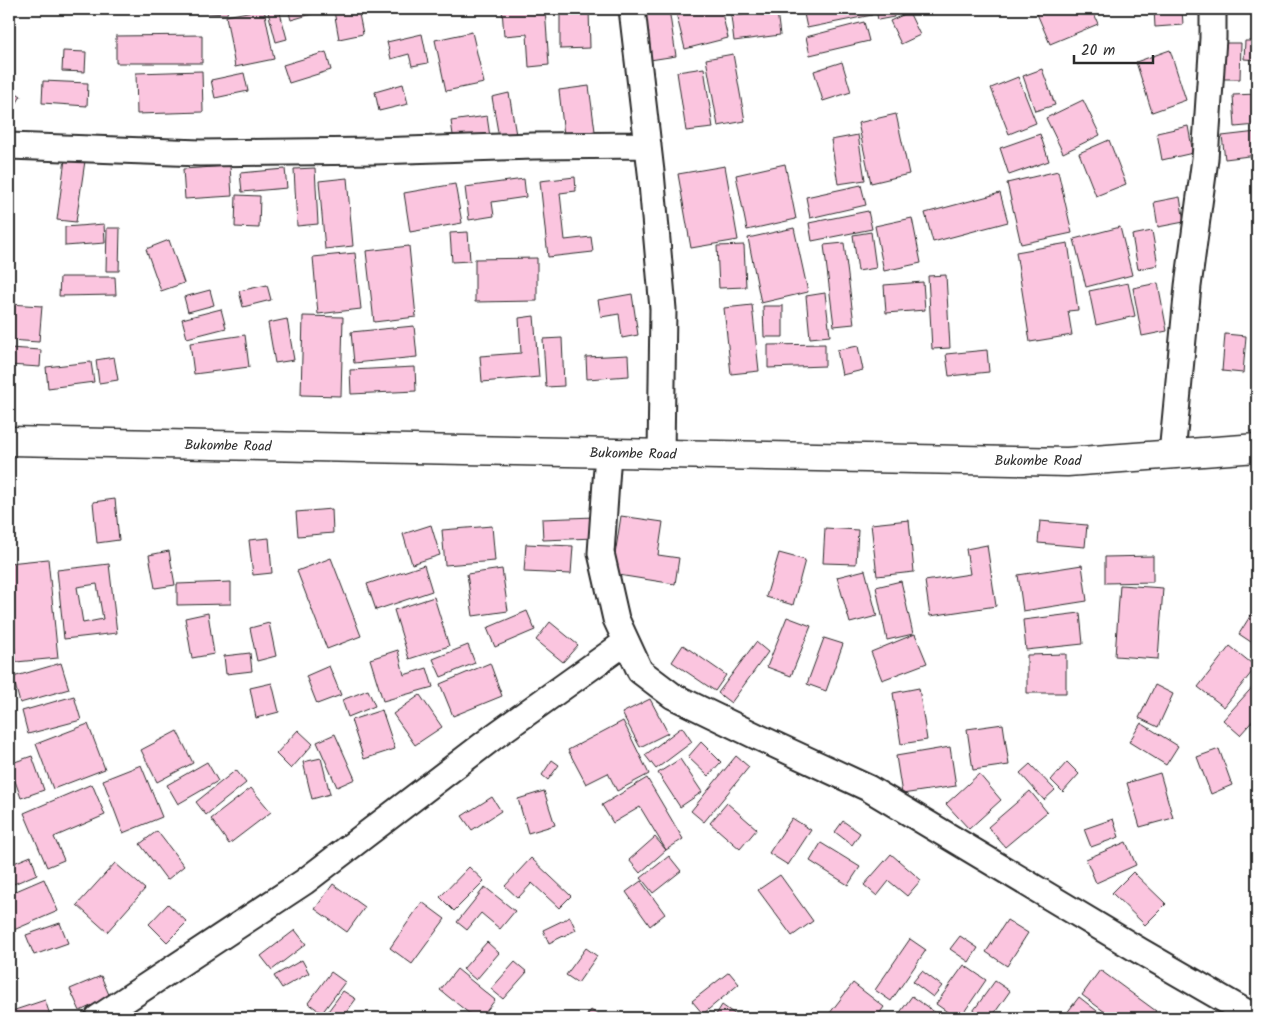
<svg xmlns="http://www.w3.org/2000/svg" width="1266" height="1027" font-family="Kalam,sans-serif">
<style>
.building{fill:#fbc5df;stroke:#2b2b2b;fill-rule:evenodd}
.lines{fill:none;stroke-linecap:round;stroke-linejoin:round}
.minor-casing{stroke:#2b2b2b;stroke-width:29}
.major-casing{stroke:#2b2b2b;stroke-width:31}
.minor{stroke:#fff;stroke-width:25}
.major{stroke:#fff;stroke-width:28}
.labels{text-anchor:middle;dominant-baseline:central;stroke-width:4;stroke-linejoin:round;paint-order:stroke}
.street-label{font-size:14px;fill:#2b2b2b;stroke:#fff}
</style>
<rect width="100%" height="100%" fill="#fff"/>
<filter id="ink" filterUnits="userSpaceOnUse"><feTurbulence type="fractalNoise" baseFrequency=".02" numOctaves="2"/><feDisplacementMap in="SourceGraphic" scale="10" xChannelSelector="R" yChannelSelector="G"/><feConvolveMatrix kernelMatrix="1 2 1 2 8 2 1 2 1" color-interpolation-filters="sRGB"/></filter>
<g filter="url(#ink)">
<path class="building" d="M208,9H228L227,14L208,13Z
M264,9L274,59L235,67L226,16Z
M279,9L287,39L276,42L268,12Z
M288,9H329L291,20Z
M343,9H358L363,34L339,39L334,11Z
M502,9H545L549,65L529,67L527,34L504,36Z
M560,9H589L590,48L560,49Z
M642,9H669L676,56L650,60Z
M675,9H721L728,38L685,49Z
M727,9H743V11L728,13Z
M803,9H871L872,15L807,28Z
M876,9H892L894,17L878,20Z
M1035,9H1092L1098,24L1050,44Z
M1154,9H1182L1183,25L1155,27Z
M777,11L780,35L734,41L731,16Z
M909,12L920,35L901,44L890,21Z
M864,22L869,41L810,55L806,37Z
M472,32L484,83L446,91L435,40Z
M422,34L428,63L412,66L409,54L391,59L387,42Z
M202,35V63H116V36Z
M1245,41H1257V60L1244,59Z
M1222,43H1241L1240,79H1221Z
M1170,50L1186,100L1152,112L1136,62Z
M63,51L86,52L85,72L62,71Z
M326,52L331,70L289,83L283,65Z
M733,54L745,121L718,126L706,59Z
M842,62L851,92L823,101L814,71Z
M704,68L713,128L686,131L677,72Z
M1042,69L1055,105L1035,111L1023,76Z
M202,71L203,112L137,114L136,73Z
M244,73L248,91L215,98L211,80Z
M1018,77L1036,123L1009,134L991,88Z
M43,81L88,83L87,106L42,103Z
M403,84L408,104L379,111L375,92Z
M589,86L595,131L564,135L559,90Z
M9,88L21,96L13,109L9,106Z
M509,93L516,135L499,138L492,97Z
M1257,94V125L1235,127L1233,95Z
M1083,100L1100,135L1063,153L1046,118Z
M896,114L909,174L871,183L858,123Z
M487,116L490,137L454,142L451,121Z
M1188,126L1193,153L1162,160L1157,133Z
M1257,132V155L1225,159L1222,136Z
M1040,134L1049,161L1009,175L1000,148Z
M858,135L865,180L838,184L831,140Z
M1109,140L1126,184L1096,196L1079,153Z
M65,159L85,161L76,222L57,220Z
M785,164L796,219L747,230L736,175Z
M230,166L232,196L185,199L183,169Z
M725,166L738,240L691,248L678,174Z
M315,168L318,224L297,226L294,169Z
M285,169L287,188L242,192L240,173Z
M1058,171L1072,233L1021,244L1007,183Z
M575,177L576,191L560,193L565,240L591,237L593,252L548,257L540,181Z
M347,178L353,246L325,249L319,181Z
M524,179L526,197L492,202L494,216L469,220L465,187Z
M455,184L462,223L410,232L404,193Z
M861,185L866,205L810,218L806,197Z
M1000,193L1008,222L933,242L925,213Z
M236,195L260,196L259,228L235,227Z
M1180,197L1184,222L1158,227L1154,202Z
M868,211L872,229L812,241L809,223Z
M912,218L921,263L884,271L875,226Z
M104,224L105,243L65,246V227Z
M1120,227L1132,275L1086,287L1074,239Z
M107,228H120L119,271H106Z
M794,228L808,292L761,303L748,238Z
M1152,231L1158,265L1138,269L1132,235Z
M468,232L470,261L452,262L450,233Z
M871,232L876,268L858,271L853,235Z
M169,240L184,283L161,291L146,249Z
M844,243L854,324L834,326L824,245Z
M1068,243L1078,310L1068,311L1072,335L1030,342L1016,252Z
M744,245L746,287L719,288L717,246Z
M409,246L416,317L374,322L366,251Z
M355,253L361,309L318,314L313,257Z
M537,258V301L475,302V259Z
M946,275L950,348L932,349L928,276Z
M60,277H115L116,295L59,296Z
M923,282L925,310L886,313L884,285Z
M1128,283L1135,316L1096,325L1089,291Z
M1158,283L1167,331L1142,336L1133,288Z
M267,285L271,300L243,307L239,291Z
M210,290L214,305L188,312L184,297Z
M825,293L830,336L810,338L806,296Z
M632,294L638,335L622,338L619,314L601,317L598,300Z
M9,304L42,306L39,342L9,340Z
M752,305L759,371L731,374L724,308Z
M763,306H783V337H764Z
M221,309L226,328L187,338L182,319Z
M303,316L343,317L341,396L301,395Z
M534,316L539,377L482,382L480,356L521,353L519,318Z
M287,319L294,360L275,363L268,323Z
M414,326L417,357L354,363L351,332Z
M1225,334L1246,336L1243,373L1222,371Z
M245,335L249,367L194,374L190,343Z
M562,338L564,386L546,387L543,339Z
M825,344V366L768,368V345Z
M858,346L863,370L842,375L837,350Z
M9,348L41,350L40,367L9,365Z
M987,350L989,372L949,376L946,354Z
M628,355L629,376L587,379L586,357Z
M114,357L118,380L99,383L96,360Z
M91,362L94,382L48,388L46,367Z
M415,367L416,391L351,394L350,370Z
M115,499L119,540L97,543L93,502Z
M332,509L333,533L298,536L296,512Z
M621,516L663,522L658,555L679,558L675,584L612,574Z
M595,517V538L543,540L542,519Z
M909,520L914,572L877,576L871,524Z
M1040,521L1087,525L1085,547L1038,543Z
M431,525L440,555L412,564L403,534Z
M492,526L495,561L445,565L442,530Z
M825,528L858,530L856,564L823,563Z
M269,538L272,573L253,575L249,540Z
M526,544L573,546L571,574L524,572Z
M987,545L996,606L930,616L925,581L970,574L966,549Z
M169,551L175,585L155,588L149,555Z
M779,553L805,560L793,605L766,597Z
M1153,556V582L1105,583V557Z
M331,558L361,636L327,649L297,571Z
M48,559L58,658L16,662L9,589V563Z
M109,564L117,633L64,639L57,570ZM97,584L103,619L83,623L77,587Z
M424,565L432,591L376,610L367,584Z
M1082,565L1087,601L1023,611L1018,575Z
M502,569L508,611L473,616L467,574Z
M865,570L877,616L850,623L837,577Z
M901,581L913,634L887,640L876,587Z
M231,582V604L177,605V584Z
M1120,585L1163,588L1158,659L1115,656Z
M434,597L449,646L409,659L394,610Z
M1257,605V646L1239,634Z
M527,611L535,630L495,647L487,628Z
M208,613L214,654L192,658L185,618Z
M1080,613L1083,644L1026,650L1023,620Z
M787,617L811,626L791,676L767,667Z
M550,622L578,645L563,662L536,640Z
M269,623L276,656L257,661L250,628Z
M915,634L927,663L882,680L871,652Z
M824,638L843,644L826,691L807,684Z
M756,642L768,652L731,703L718,693Z
M468,645L475,663L441,677L433,659Z
M683,645L726,675L715,691L672,662Z
M1230,646L1256,667L1224,707L1198,687Z
M398,650L404,675L427,668L433,687L383,701L370,659Z
M250,653L252,671L226,674L224,656Z
M1066,654V693H1027V655Z
M61,663L69,689L20,703L13,677Z
M490,663L502,696L453,716L440,684Z
M329,666L341,695L317,704L306,676Z
M1257,682V716L1240,735L1223,720Z
M272,683L279,712L256,718L250,688Z
M1155,685L1173,694L1158,727L1139,718Z
M919,688L927,740L901,744L893,693Z
M368,690L375,706L348,717L342,700Z
M420,695L442,727L415,745L393,714Z
M74,696L81,720L28,734L22,711Z
M650,699L668,733L640,747L622,713Z
M382,710L395,749L364,759L351,720Z
M623,721L649,774L617,791L608,773L586,784L568,750Z
M1141,723L1178,746L1166,765L1129,742Z
M88,724L105,769L53,789L36,744Z
M1003,724L1009,765L973,770L967,729Z
M682,727L692,742L656,769L645,755Z
M298,730L313,744L291,769L276,754Z
M177,731L193,763L157,782L141,750Z
M335,734L355,779L337,787L317,742Z
M701,742L721,762L708,776L688,757Z
M950,747L956,786L902,794L896,756Z
M1219,749L1232,785L1211,794L1197,757Z
M32,756L44,790L21,798L9,764Z
M736,756L749,767L704,822L691,811Z
M321,758L330,794L312,799L303,762Z
M680,759L702,792L680,807L658,773Z
M552,760L559,765L548,780L542,775Z
M207,762L218,781L178,804L167,785Z
M1067,762L1079,774L1063,792L1051,780Z
M1030,764L1055,790L1044,800L1020,773Z
M141,765L162,817L123,833L103,780Z
M236,770L246,783L206,815L196,802Z
M1160,773L1173,818L1140,827L1127,783Z
M979,774L1001,800L969,829L946,804Z
M647,778L683,839L666,850L640,807L613,823L602,805Z
M92,784L105,815L54,837L64,860L47,867L24,813Z
M251,788L271,812L229,844L211,819Z
M544,791L555,825L528,833L518,799Z
M1030,791L1047,812L1005,847L988,827Z
M492,797L501,811L472,830L462,816Z
M727,803L757,829L740,849L710,823Z
M792,818L811,830L788,865L769,853Z
M1113,819L1119,837L1091,847L1084,829Z
M843,821L860,833L852,845L835,832Z
M157,831L184,866L167,880L140,844Z
M655,837L666,850L640,873L629,860Z
M1126,842L1136,865L1096,883L1086,859Z
M821,843L860,867L848,885L810,861Z
M891,854L921,880L907,896L889,881L877,896L864,885Z
M31,856L37,874L9,886V865Z
M669,856L681,871L653,893L641,878Z
M531,858L571,896L559,908L532,883L518,898L505,886Z
M115,863L145,889L107,932L77,905Z
M469,867L484,881L454,911L440,897Z
M1133,872L1166,904L1145,925L1112,893Z
M780,875L813,921L792,936L758,890Z
M44,879L58,911L9,932V894Z
M641,881L665,914L650,926L626,892Z
M333,884L365,907L347,932L315,909Z
M485,887L515,911L500,929L481,913L467,930L457,922Z
M422,902L445,919L412,964L390,948Z
M168,904L187,922L167,942L149,924Z
M570,917L576,930L549,943L543,930Z
M1007,920L1028,933L1007,966L986,952Z
M60,923L68,943L34,955L26,935Z
M295,930L306,944L272,970L261,956Z
M960,936L978,948L969,962L950,949Z
M910,939L926,950L891,1001L875,990Z
M487,942L499,953L476,980L463,969Z
M586,948L597,956L578,983L566,975Z
M302,960L309,973L282,988L274,976Z
M515,962L527,972L503,999L491,989Z
M964,965L986,980L960,1018H956L936,1004Z
M457,969L495,1000L481,1018H475L440,990Z
M1100,970L1156,1011L1150,1018H1113L1082,995Z
M922,971L942,986L933,997L913,982Z
M331,972L345,982L322,1013L308,1003Z
M729,972L739,984L703,1014L692,1001Z
M101,976L110,997L80,1011L70,989Z
M995,981L1010,991L991,1018H968Z
M853,983L884,1007L876,1018H826Z
M343,991L356,999L342,1018H323Z
M912,996L943,1018H896Z
M1079,997L1106,1018H1063Z
M45,1000L51,1018H11L9,1012Z
M722,1005L740,1018H714Z
M591,1010L602,1018H585Z
M787,1011L798,1018H782Z"/>
<g class="lines">
<defs>
<path id="minor" d="M632,9L651,172L663,309L661,454
M9,146L200,153L375,151L533,146L648,145
M608,453L601,553L616,619L640,671L673,696L758,737L868,788L1140,951L1256,1018
M1172,454L1188,286L1205,159L1213,38V9
M98,1018L304,882L496,735L626,642"/>
<path id="major" d="M9,441L1067,462L1257,448"/>
</defs>
<use href="#minor" class="minor-casing"/>
<use href="#major" class="major-casing"/>
<use href="#minor" class="minor"/>
<use href="#major" class="major"/>
</g>
</g>
<g class="labels">
<g class="street-label">
<text transform="translate(228 446) rotate(1)">Bukombe Road</text>
<text transform="translate(633 454) rotate(1)">Bukombe Road</text>
<text x="1038" y="461">Bukombe Road</text>
</g>
</g>
<rect width="1266" height="1027" fill="none" stroke="#fff" stroke-width="30"/>
<rect x="15" y="15" width="1236" height="997" fill="none" stroke="#2b2b2b" stroke-width="2" filter="url(#ink)"/>
<path d="M1074 55v8h79v-8" fill="none" stroke="#2b2b2b" stroke-width="2.5"/>
<text x="1081" y="55" font-size="15" fill="#2b2b2b" stroke="#ffffff" stroke-width="4" paint-order="stroke">20 m</text>
</svg>
